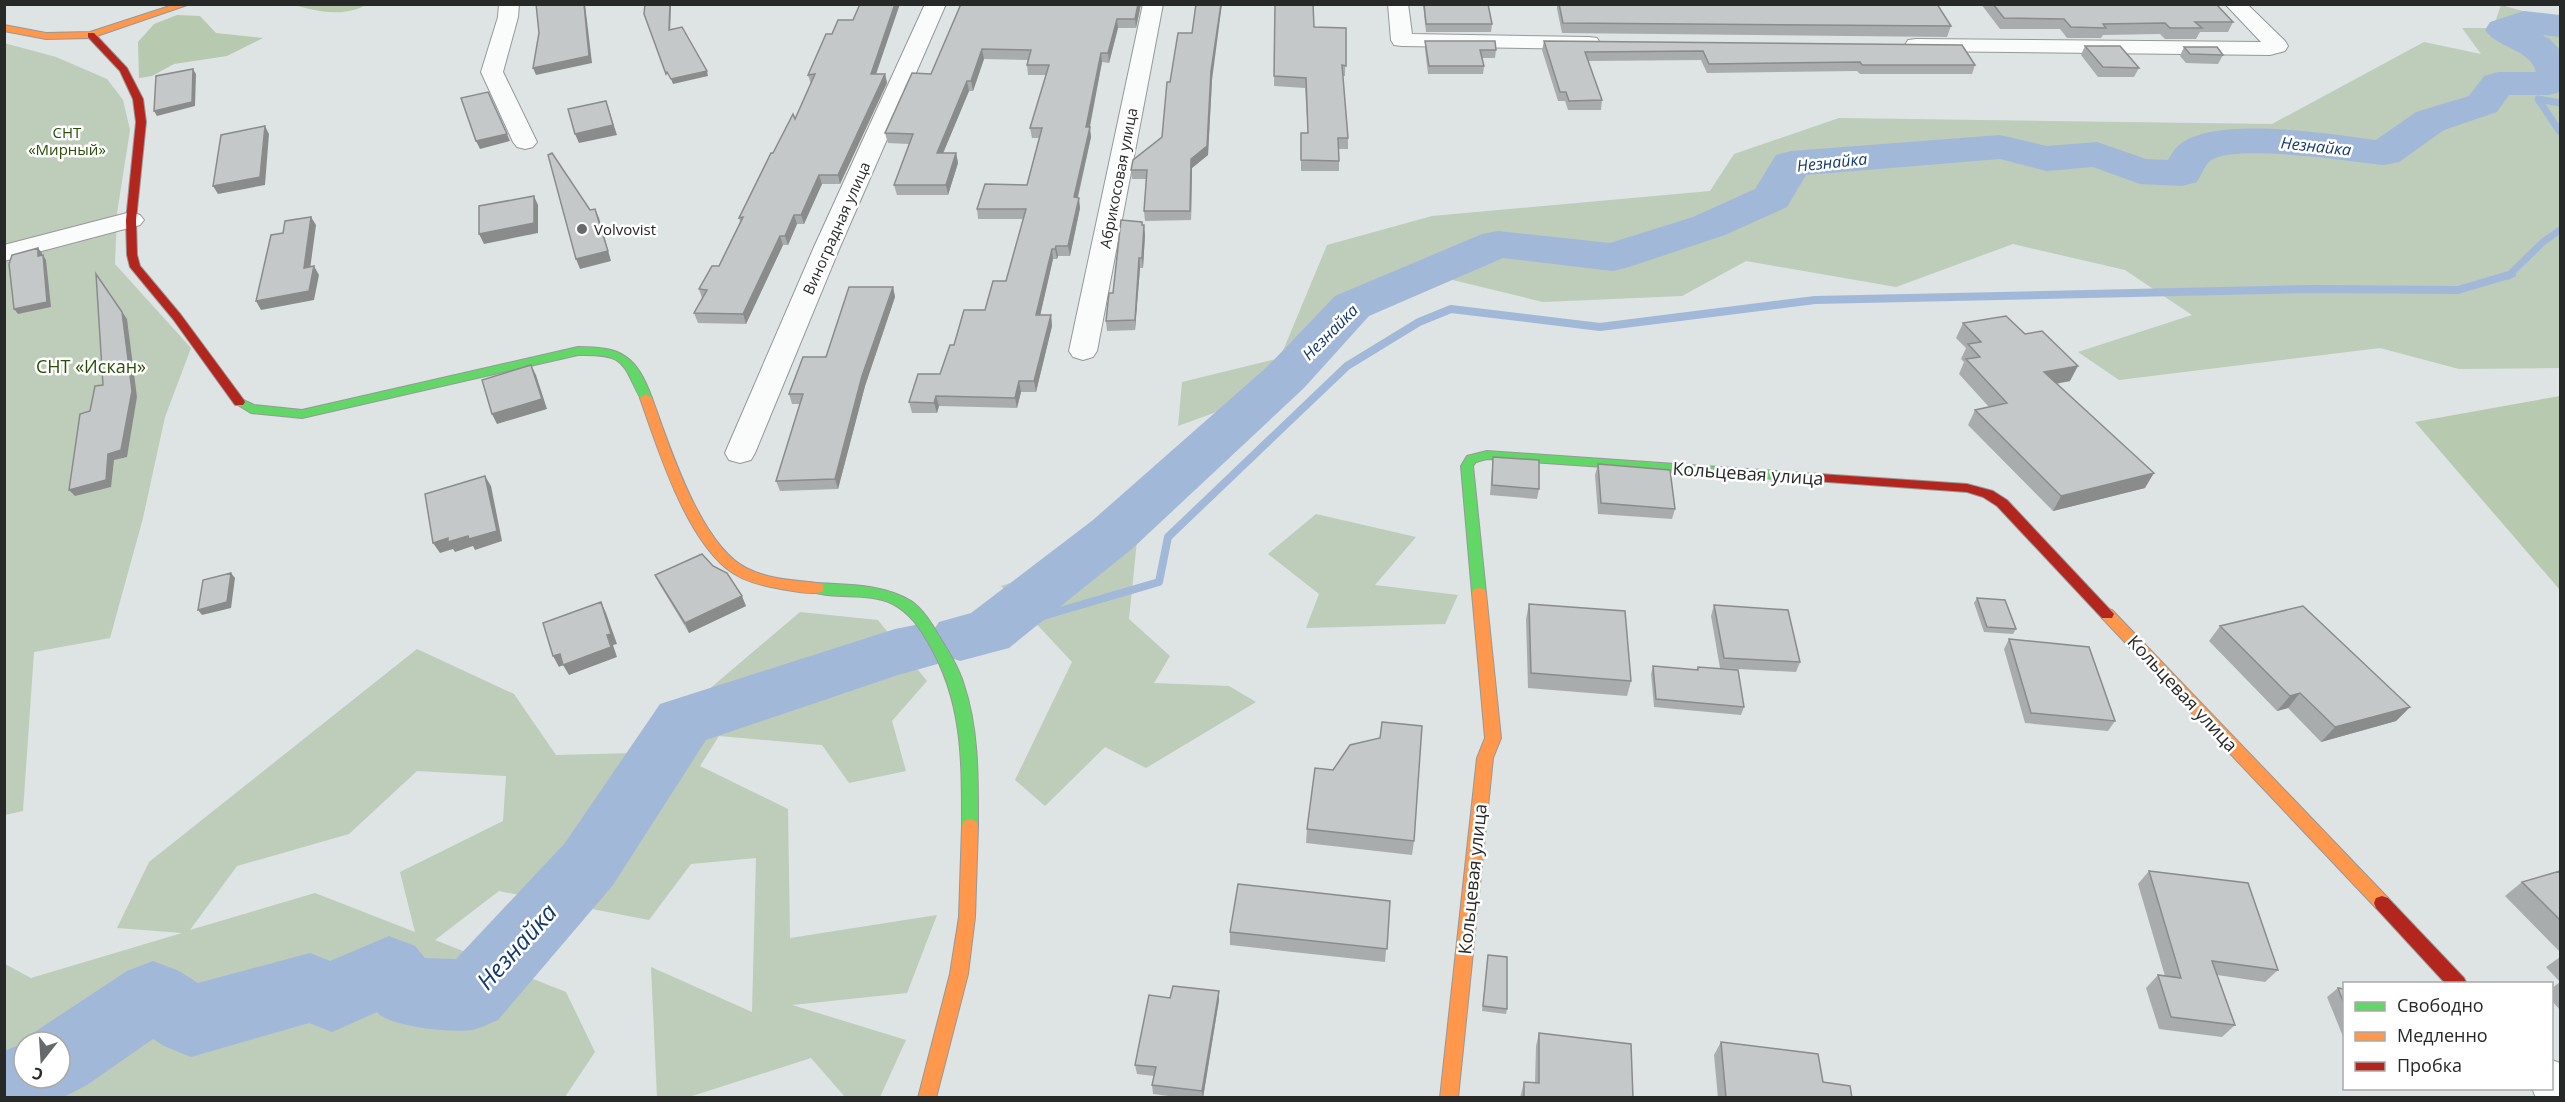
<svg xmlns="http://www.w3.org/2000/svg" width="2565" height="1102" font-family="'Open Sans',sans-serif">
<style>
.green{fill:#beccba;fill-rule:evenodd}
.forest{fill:#b7c9af}
.lines{fill:none;stroke-linecap:round;stroke-linejoin:round}
.stream-far1{stroke:#a2b8d8;stroke-width:7}
.stream{stroke:#a2b8d8;stroke-width:8}
.river{fill:#a2b8d8;fill-rule:evenodd}
.street-casing{stroke:#969999;stroke-width:2}
.fast-casing{stroke:#969999;stroke-width:2}
.slow-casing{stroke:#969999;stroke-width:2}
.jam-casing{stroke:#969999;stroke-width:2}
.street{fill:#fafbfb;fill-rule:evenodd}
.fast{fill:#63d668;fill-rule:evenodd}
.slow{fill:#ff974d;fill-rule:evenodd}
.jam{fill:#b3261e;fill-rule:evenodd}
.wall{fill:#a9acac}
.shaded-wall{fill:#8a8c8c}
.building{fill:#c5c8c8;stroke:#8a8c8c;stroke-width:1.5}
.poi-dot{fill:#676a6a;stroke:#fff;stroke-width:2}
.labels{text-anchor:middle;dominant-baseline:central;stroke-width:5;stroke-linejoin:round;paint-order:stroke}
.far-park-label{font-size:15px;fill:#294e08;stroke:#fff}
.far-street-label{font-size:15px;fill:#272929;stroke:#fff}
.far-poi-label{font-size:15px;fill:#272929;stroke:#fff;text-anchor:start}
.far-water-label{font-size:16px;font-style:italic;fill:#14396f;stroke:#fff}
.park-label{font-size:18px;fill:#294e08;stroke:#fff}
.street-label{font-size:18px;fill:#272929;stroke:#fff}
.near-water-label{font-size:24px;font-style:italic;fill:#14396f;stroke:#fff}
</style>
<rect width="100%" height="100%" fill="#dee3e3"/>
<path class="green" d="M2501,5L2552,19L2560,24V368L2459,369L2380,348L2119,380L2078,352L2192,315L2125,270L2013,244L1896,287L1746,261L1682,296L1543,302L1403,268L1310,378L1178,426L1182,382L1280,358L1327,245L1432,216L1710,191L1734,154L1839,118L2272,124L2424,42L2481,54L2462,28H2493Z
M4,43L56,57L107,79L123,100L130,130L117,213L115,264L191,348L165,417L143,518L110,638L34,652L23,811L5,815Z
M1316,514L1416,537L1375,585L1458,595L1445,624L1306,628L1319,594L1268,554Z
M1137,541L1129,619L1170,656L1154,683L1229,686L1256,702L1146,768L1105,747L1045,806L1015,780L1072,662L1001,586Z
M800,612L878,620L927,681L892,721L906,771L849,783L822,745L719,736L700,766L788,809L790,938L937,915L907,993L792,1005L906,1040L880,1097H845L811,1058L689,1097H657L651,967L752,1012L756,858L691,864L649,920L499,891L435,940L566,992L595,1052L565,1097H5V964L31,978L182,933L117,928L149,862L417,649L514,694L556,755L634,753ZM417,771L506,776L503,821L400,872L415,932L315,893L190,930L237,866L349,834ZM24,1042H60V1078H24Z"/>
<path class="forest" d="M295,5H366C345,17 317,12 295,5Z
M177,15L200,16L216,33L263,38L227,56L174,64L152,76L139,78L138,42L154,24Z
M2560,396V590L2415,422Z"/>
<g class="lines">
<path class="stream-far1" d="M2560,103L2538,99L2560,132
M2508,276L2543,242L2560,230"/>
<path class="stream" d="M988,632L1159,582L1168,537L1347,366L1419,322L1451,309L1600,327L1815,300L2311,289L2458,290L2512,274"/>
<path class="river" d="M2524,11L2560,15V37L2542,35L2550,39L2560,50V92L2549,95H2509L2497,112L2444,130L2399,162L2384,165C2354,162 2228,142 2209,162C2204,167 2201,176 2197,182L2182,186L2140,184L2093,167L2047,171L2000,159L1806,175L1787,207L1725,235L1629,267L1613,271L1503,258L1369,316L1304,388L1133,548L1009,648L960,661L945,656L941,663L898,675L706,740L613,885L498,1020C490,1023 481,1028 472,1030C453,1033 389,1027 377,1012L332,1032L309,1023L191,1057L164,1046L153,1039L87,1085L62,1098H4V1051L24,1043V1078H60V1042H26L29,1041L33,1033L127,971L153,961L179,971L198,983L310,953L330,961L389,936L415,946L425,958L456,959L565,843L660,704L895,629L920,624L935,628L939,622L971,613L1093,520L1268,366L1335,296L1482,234L1498,231L1610,243L1693,217L1755,189L1776,155L1791,151L2000,135L2047,146L2097,142L2146,159L2168,160C2171,155 2175,148 2179,145C2215,115 2331,134 2376,140L2416,112L2469,96L2484,76L2498,72H2536C2530,49 2497,48 2485,30L2490,22Z"/>
<defs>
<path id="street" d="M499,4H519L518,17L503,72L537,142L533,147L525,149L517,147L513,142L481,72L498,17Z
M925,4H946L840,247L755,453L751,460L740,463L729,460L725,453L814,247Z
M1143,4H1163L1097,351L1093,357L1083,360L1073,357L1069,351Z
M1388,4H1408L1412,34L1589,37L1597,38L1600,43L1597,48L1589,49L1402,46L1394,45L1391,40Z
M2225,4H2247L2285,41L2288,46L2285,51L2270,55L1916,51L1908,50L1905,45L1908,40L1916,39L2261,42Z
M131,212L140,215L144,220L140,225L4,261V245Z
M2552,1060L2560,1063V1098H2536L2532,1088H2552Z"/>
<path id="fast" d="M578,347C623,347 636,356 652,398L650,401H642C621,363 628,354 578,355L302,418L251,413L233,402L239,398L254,405L302,410Z
M1487,451L1805,473L1811,477L1805,481L1487,459L1476,462L1473,466L1486,593L1484,597H1474L1472,593L1461,466L1467,456Z
M817,583C848,585 883,584 911,601C923,609 932,624 939,636C949,652 959,668 964,685C979,730 978,780 978,826L976,831L970,833L964,831L962,826C962,761 963,702 929,644C920,628 910,613 893,604C867,592 838,600 812,592L810,588L812,584Z"/>
<path id="slow" d="M176,4H190L91,38L46,39L4,31V25L46,33L90,32Z
M646,394L652,398C669,445 700,544 746,568C767,579 793,580 817,583L822,584L824,588L822,592C810,595 793,591 781,589C763,586 741,581 726,568C684,533 658,449 640,398Z
M1479,588L1484,589L1486,593L1501,738L1493,758L1458,1098H1440L1477,758L1485,738L1472,593L1474,589Z
M2107,609L2112,610L2388,898L2390,903L2388,908L2382,910L2376,908L2102,618L2100,614L2102,610Z
M970,819L976,821L978,826L975,917L968,974L936,1098H918L950,974L959,917L962,826L964,821Z"/>
<path id="jam" d="M88,33H94L127,68L143,99L146,122L136,220L137,255L140,266L181,315L243,399L245,402L243,405H235L173,319L130,267L127,255L126,220L136,122L133,99L120,71L88,37Z
M1805,473L1967,484L1993,491L2007,500L2114,614L2112,618H2102L1997,506L1983,497L1967,492L1800,480L1799,477Z
M2382,896L2388,898L2464,978L2467,984H2446L2376,908L2374,903L2376,898Z"/>
</defs>
<use href="#street" class="street-casing"/>
<use href="#fast" class="fast-casing"/>
<use href="#slow" class="slow-casing"/>
<use href="#jam" class="jam-casing"/>
<use href="#street" class="street"/>
<use href="#fast" class="fast"/>
<use href="#slow" class="slow"/>
<use href="#jam" class="jam"/>
</g>
<path class="wall" d="M961,4H1141L1136,28H1118L1109,63L1102,62L1089,127L1091,137L1078,198L1080,208L1070,256H1058L1057,259H1053L1040,315H1051L1052,326L1036,392H1021L1017,408L939,406L937,413H912L909,402L940,374L954,345L985,310L1006,281L1023,219H978L977,209L1027,185L1039,138H1032L1030,128L1046,75H1028L1027,65L1028,60L984,59L973,91H969L943,153H956L958,163L948,195H897L894,185L909,144L888,143L885,133L931,74Z
M1275,4L1314,27L1346,28L1345,76H1343L1348,138V149H1339V171H1301V133H1308L1305,88L1274,86Z
M1423,4H1488L1492,24L1491,32H1426Z
M1557,4H1937L1951,26L1947,37L1562,33L1557,9Z
M1981,4H2216L2233,22L2228,32H2200L2196,39H2165L2160,34L2103,35L2101,38H2067L2060,29H2000Z
M1425,41L1496,50L1495,58H1482L1484,66L1483,74H1428L1425,49Z
M1544,41L1975,65L1972,74H1860L1857,71L1707,73L1701,60L1588,61L1602,100L1601,110H1568L1565,101H1558L1542,50Z
M2085,46L2139,68L2134,77H2098L2081,55Z
M2184,47L2223,55L2218,64L2186,63L2180,56Z
M885,74L887,83L840,184H822L804,224H797L788,245H783L746,324L698,323L694,313L702,298L699,289L719,266L740,222L739,218L795,119L811,84L808,75Z
M1212,80L1208,155L1192,168L1191,220L1145,221L1144,211L1146,179H1132L1131,170L1162,137Z
M1142,222L1145,235L1143,268H1140L1135,330L1107,331L1106,321L1113,293Z
M893,287L895,297L865,386L838,489L780,491L776,481L800,404H792L789,394Z
M1963,323L2070,381L2056,384L2145,488L2053,511L1968,425L1975,410L1989,407L1959,374L1964,362L1961,359L1966,348L1956,338Z
M1493,457L1539,489L1537,499L1490,495L1492,468Z
M1598,464L1675,509L1672,519L1598,514L1595,475Z
M655,575L746,606L689,633L660,585Z
M1977,598L2016,629L2013,634L1984,632L1974,603Z
M1529,604L1631,681L1627,696L1528,688L1526,619Z
M1714,605L1800,662L1796,672L1720,668L1711,616Z
M2220,626L2410,707L2396,721L2321,742L2288,708L2277,711L2209,641Z
M2009,639L2115,721L2108,731L2025,723L2004,649Z
M1653,666L1696,670L1698,667L1744,707L1741,715L1654,707L1651,674Z
M1333,770L1414,841L1412,855L1306,843L1307,829Z
M2149,871L2278,970L2265,982L2217,975L2235,1025L2222,1037L2159,1029L2146,988L2158,975L2165,976L2138,884Z
M2560,871V952L2505,896L2522,882Z
M1390,901L1385,962L1230,945V932Z
M1488,955L1507,1009L1506,1014L1482,1011Z
M2560,957V1010L2552,1001V988L2560,982L2546,967Z
M2338,988L2344,989V1039L2327,997Z
M1219,991V1000L1203,1098H1184L1153,1094L1152,1085L1154,1076L1137,1074L1135,1065L1170,998Z
M1539,1033L1633,1098H1520L1524,1082L1535,1083L1536,1046Z
M1721,1042L1823,1082L1852,1098H1718L1714,1055Z"/>
<path class="shaded-wall" d="M584,4H585L592,63L536,75L533,68Z
M670,4H671L670,35L669,30Z
M895,4H900L873,83L871,74Z
M1138,4H1141L1136,28L1135,19Z
M1221,4H1222L1212,80L1208,155L1192,168L1191,220V159L1211,71Z
M1117,19L1118,28L1109,63L1108,53Z
M982,49L984,59L973,91L971,81Z
M1101,53L1102,62L1088,137L1086,127Z
M193,69L196,74L195,106L157,116L154,111Z
M707,71L708,76L673,84L671,79Z
M885,74L887,83L840,184L838,175Z
M967,81L969,91L939,163L937,153Z
M606,101L617,135L579,143L575,134Z
M265,126L269,134L265,185L218,194L213,186Z
M1090,127L1091,137L1075,208L1074,197Z
M507,134L510,141L480,149L476,141Z
M956,153L958,163L948,195L946,185Z
M819,175L822,184L804,224L801,215Z
M534,196L538,205V233L484,244L479,234Z
M1079,198L1080,208L1070,256L1068,246Z
M595,209L599,218L611,261L580,269L576,259Z
M794,215L797,224L788,245L785,236Z
M311,217L316,225L309,277L304,268Z
M1144,225L1145,235L1143,268L1142,258Z
M780,236L783,245L746,324L743,314Z
M1056,246L1058,256L1057,259L1055,249Z
M38,248L42,253V261L38,256Z
M1052,249L1053,259L1038,325L1036,315Z
M43,255L46,260L51,307L18,314L14,309Z
M1139,258L1140,268L1135,330V320Z
M314,266L319,275L314,300L261,310L256,301Z
M96,274L127,319L137,397L127,457L114,460L111,487L75,496L69,490L108,454Z
M893,287L895,297L865,386L838,489L835,479L862,376Z
M1051,315L1052,326L1036,392L1034,381Z
M531,365L536,375L547,409L497,424L492,414Z
M2078,366L2070,381L2036,387L2044,372Z
M1019,381L1021,392L1017,408L1015,398Z
M936,396L939,406L937,413L934,403Z
M2154,473L2145,488L2053,511L2061,496Z
M485,476L491,486L502,541L475,550L473,546L455,552L453,549L440,553L433,543Z
M231,573L235,578L231,608L202,615L198,610Z
M742,596L746,606L689,633L685,623Z
M601,602L606,613L617,644L613,645L617,657L569,675L563,665L559,667L553,656L607,635Z
M2300,693L2288,708L2277,711L2290,696Z
M2410,707L2396,721L2321,742L2335,727Z
M1219,991V1000L1203,1098L1202,1091Z"/>
<path class="building" d="M536,4H584L589,56L533,68L539,33Z
M645,4H670L669,30L682,27L707,71L671,79L667,72L666,74L644,14Z
M860,4H895L871,74H885L838,175H819L801,215H794L785,236H780L743,314L694,313L707,290L699,289L712,266H719L743,217L739,218L771,153H773L793,114L795,119L815,74L808,75L826,34H832L838,20H853Z
M961,4H1138L1135,19H1117L1108,53H1101L1086,127H1090L1074,197L1079,198L1068,246H1056L1055,249H1052L1036,315H1051L1034,381H1019L1015,398L936,396L934,403L909,402L918,374H940L950,345H954L964,310H985L993,281H1006L1026,209H977L985,184L1027,185L1042,128H1030L1049,65H1027L1031,50L982,49L971,81H967L937,153H956L946,185H894L913,134L885,133L912,73L931,74Z
M1196,4H1221L1211,71L1207,146L1191,159L1190,211H1144L1147,170H1131L1133,160L1162,137L1167,82H1170L1178,33H1192Z
M1275,4H1313L1314,27L1346,28V66L1342,65L1348,138H1338L1339,161L1301,160V133H1308L1306,78L1274,76Z
M1424,4H1488L1492,24H1426Z
M1559,4H1937L1951,26L1563,23Z
M1993,4H2216L2233,22H2195L2202,28H2170L2165,23L2103,24L2106,28L2071,27L2064,19L2004,18Z
M1425,41H1495L1496,50H1480L1484,66H1429Z
M1544,41L1962,45L1975,65H1862L1860,62L1709,64L1703,51L1585,52L1602,100L1569,101L1566,92H1560Z
M2085,46H2120L2139,68L2103,67Z
M2184,47H2217L2223,55L2190,54Z
M193,69L192,102L154,111L156,76Z
M488,92L507,134L476,141L461,98Z
M606,101L613,125L575,134L568,109Z
M265,126L260,177L213,186L221,135Z
M552,153L590,210L595,209L608,251L576,259L548,155Z
M534,196V223L479,234V206Z
M311,217L304,268L314,266L309,291L256,301L271,235L283,233L285,221Z
M1121,220L1142,222V225H1144L1142,258H1139L1135,320L1106,321L1109,293H1113Z
M38,248V256L43,255L47,302L14,309L9,264L12,255Z
M96,274L122,312L132,391L121,450L108,454L106,480L69,490L80,414L90,411L95,386L103,385Z
M849,287H893L862,376L835,479L776,481L803,394H789L803,357H826Z
M2006,316L2025,334L2042,331L2078,366L2044,372L2154,473L2061,496L1975,410L2007,403L1966,359L1980,357L1968,344L1981,342L1963,323Z
M531,365L542,399L492,414L482,380Z
M1493,457L1539,460V489L1492,485Z
M1598,464L1670,470L1675,509L1601,503Z
M485,476L497,531L469,539L468,536L448,542V538L433,543L425,494Z
M702,554L713,566L727,573L742,596L685,623L655,575Z
M231,573L227,602L198,610L203,580Z
M1977,598L2005,600L2016,629L1987,627Z
M601,602L611,634L607,635L611,647L563,665L560,654L553,656L543,623Z
M1529,604L1625,611L1631,681L1531,673Z
M1714,605L1788,610L1800,662L1724,658Z
M2303,606L2410,707L2335,727L2300,693L2290,696L2220,626Z
M2009,639L2089,647L2115,721L2031,713Z
M1653,666L1698,670V667L1738,670L1744,707L1656,699Z
M1382,722L1422,726L1414,841L1307,829L1315,768L1333,770L1350,745L1380,738Z
M2149,871L2248,883L2278,970L2212,961L2235,1025L2171,1017L2158,975L2181,978Z
M2560,871V920L2522,882Z
M1238,884L1390,901L1387,949L1230,932Z
M1488,955L1507,957V1009L1483,1006Z
M1173,986L1219,991L1202,1091L1152,1085L1156,1067L1135,1065L1149,995L1170,998Z
M2338,988L2344,989V1004Z
M1539,1033L1631,1044L1633,1098H1524V1082L1539,1083Z
M1721,1042L1818,1054L1823,1082L1850,1086L1852,1098H1726Z"/>
<circle class="poi-dot" cx="582" cy="229" r="6"/>
<g class="labels">
<g class="far-park-label">
<text x="67" y="132">СНТ<tspan x="67" dy="17">«Мирный»</tspan></text>
</g>
<g class="far-street-label">
<text transform="translate(1118 178) rotate(-79)">Абрикосовая улица</text>
<text transform="translate(836 228) rotate(-66)">Виноградная улица</text>
</g>
<g class="far-poi-label">
<text x="594" y="229">Volvovist</text>
</g>
<g class="far-water-label">
<text transform="translate(2316 146) rotate(6)">Незнайка</text>
<text transform="translate(1832 162) rotate(-6)">Незнайка</text>
<text transform="translate(1330 332) rotate(-45)">Незнайка</text>
</g>
<g class="park-label">
<text x="91" y="366">СНТ «Искан»</text>
</g>
<g class="street-label">
<text transform="translate(1748 473) rotate(4)">Кольцевая улица</text>
<text transform="translate(2183 693) rotate(47)">Кольцевая улица</text>
<text transform="translate(1472 879) rotate(-84)">Кольцевая улица</text>
</g>
<g class="near-water-label">
<text transform="translate(516 946) rotate(-48)">Незнайка</text>
</g>
</g>
<rect width="2565" height="1102" fill="none" stroke="#272929" stroke-width="12"/>
<rect x="2343" y="982" width="210" height="108" fill="#ffffff" stroke="#a9a9a9" stroke-width="1.5"/>
<rect x="2355" y="1002" width="30" height="9" fill="#63d668" stroke="#a9a9a9" stroke-width="1.5"/>
<text x="2397" y="1012" font-size="18" fill="#272929">Свободно</text>
<rect x="2355" y="1032" width="30" height="9" fill="#ff974d" stroke="#a9a9a9" stroke-width="1.5"/>
<text x="2397" y="1042" font-size="18" fill="#272929">Медленно</text>
<rect x="2355" y="1062" width="30" height="9" fill="#b3261e" stroke="#a9a9a9" stroke-width="1.5"/>
<text x="2397" y="1072" font-size="18" fill="#272929">Пробка</text>
<g transform="translate(42 1060) rotate(197)"><circle r="28" fill="#ffffff" stroke="#a9a9a9" stroke-width="1.5"/>
<path d="M0-4.5L10 22L0 15L-10 22Z" fill="#676a6a"/>
<text y="-9" font-size="16" font-weight="bold" text-anchor="middle" fill="#272929">С</text>
</g>
</svg>
